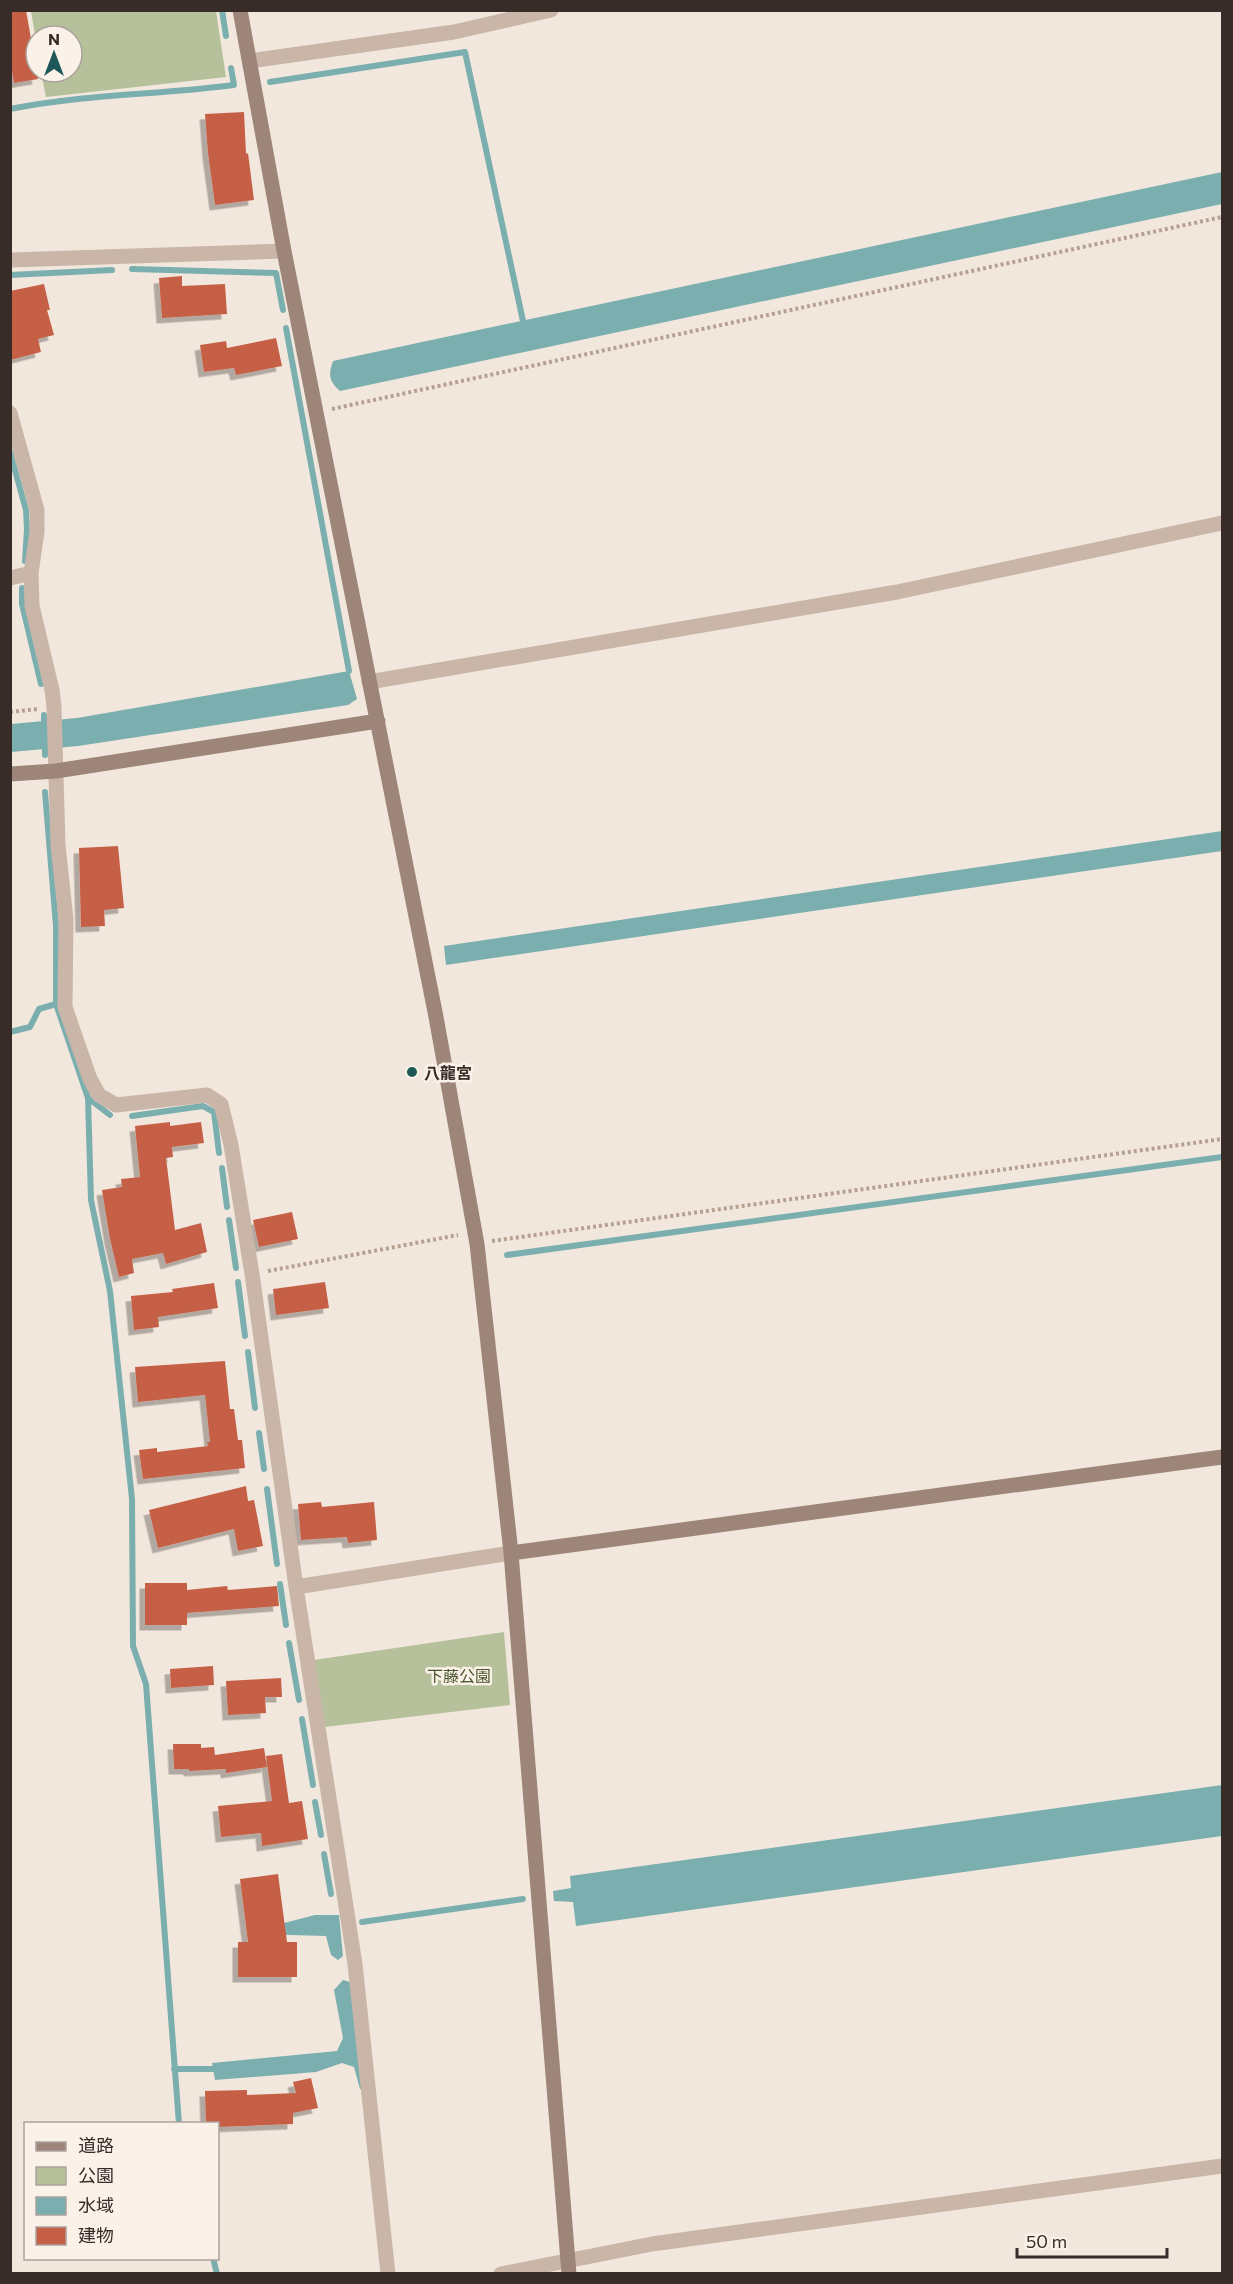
<svg xmlns="http://www.w3.org/2000/svg" width="1233" height="2284" font-family="Commissioner,'Noto Sans JP',sans-serif">
<style>
.green{fill:#b6c19c}
.water{fill:#7bafaf}
.lines{fill:none;stroke-linecap:round;stroke-linejoin:round}
.stream{stroke:#7bafaf;stroke-width:6}
.building{fill:#c56047;filter:url(#shadow)}
.path{stroke:#b6a092;stroke-width:4;stroke-dasharray:3 3;stroke-linecap:butt}
.street{stroke:#cab6a8;stroke-width:15}
.secondary{stroke:#9e8579;stroke-width:15}
.poi-dot{fill:#1e5758;stroke:#faf1e9;stroke-width:2}
.labels{text-anchor:middle;dominant-baseline:central;stroke-width:5;stroke-linejoin:round;paint-order:stroke}
.poi-label{font-size:16px;font-weight:bold;fill:#372c28;stroke:#faf1e9;text-anchor:start}
.park-label{font-size:16px;fill:#48552c;stroke:#faf1e9}
</style>
<defs>
<filter id="shadow"><feDropShadow dx="-5.5" dy="5.5" stdDeviation="0" flood-color="#0004"/></filter>
</defs>
<rect width="100%" height="100%" fill="#f2e7dc"/>
<path class="green" d="M31,11H216L226,77L46,97L41,72H72V36H36V41Z
M504,1632L510,1705L325,1727L314,1660Z"/>
<path class="water" d="M1222,172V204L340,391C329,381 328,375 333,361Z
M349,671L357,699L348,705L78,746L11,752V724L77,718Z
M1222,831V851L446,965L444,946Z
M1222,1785V1836L576,1926L573,1902L554,1901L553,1891L571,1888L570,1876Z
M315,1915H339L343,1956L338,1960L331,1955L326,1936L254,1934L257,1930Z
M343,1980L350,1982L365,2089H360L354,2067L342,2063L316,2072L215,2080L212,2063L337,2051L343,2038L334,1990Z"/>
<g class="lines">
<path class="stream" d="M222,10L226,36
M270,82L465,52L523,321
M10,109C84,94 159,95 234,85L231,68
M132,269L276,273L283,310
M10,275L112,270
M286,328L349,671
M10,452L26,510L27,529L25,561
M22,588V604L41,684
M44,715V730
M45,743V755
M45,792L56,926V1004L88,1098L91,1200L110,1291L132,1499L133,1646L146,1684L179,2124
M10,1032L30,1027L39,1009L56,1004
M88,1098L110,1115
M132,1116L203,1106L214,1112L219,1153
M222,1168L227,1207
M229,1220L236,1268
M507,1255L1222,1157
M238,1282L245,1336
M248,1352L255,1408
M259,1433L264,1469
M267,1489L277,1564
M280,1584L286,1625
M289,1643L299,1700
M302,1719L313,1785
M315,1802L321,1835
M324,1854L331,1894
M362,1922L523,1899
M174,2069H213
M213,2258L217,2274"/>
</g>
<path class="building" d="M10,10H26L38,79L14,83L10,60Z
M244,112L246,154L248,153L254,200L215,205L208,153L205,114Z
M182,276V286L225,284L227,314L162,318L159,278Z
M44,284L50,310H47L54,335L38,339L41,352L10,360V291Z
M276,338L282,366L236,375L234,368L204,372L200,345L226,341L227,348Z
M118,846L124,908L104,910L105,926L81,927L79,848Z
M170,1122V1126L201,1122L204,1143L172,1147L173,1157L166,1158L175,1230L201,1223L207,1252L166,1264L163,1253L132,1259L134,1273L119,1277L110,1239L102,1190L122,1187L121,1179L140,1177L135,1126Z
M292,1212L298,1239L259,1247L253,1220Z
M325,1282L329,1308L276,1315L273,1289Z
M214,1283L218,1308L158,1317L159,1327L134,1330L131,1296L173,1292L172,1289Z
M225,1361L230,1409H234L238,1440H242L245,1468L143,1479L139,1450L157,1448V1452L208,1446L207,1442H210L205,1395L138,1402L135,1367Z
M246,1486L248,1501L254,1500L263,1546L238,1551L234,1529L158,1548L149,1510Z
M321,1502L322,1507L374,1502L377,1540L348,1543L347,1537L301,1540L298,1504Z
M145,1583H187V1590L227,1586L228,1590L277,1586L279,1606L187,1613V1625H145Z
M213,1666L214,1685L171,1688L170,1669Z
M281,1678L282,1697H265L266,1713L228,1715L226,1681Z
M173,1744H201V1748L214,1747L215,1755L264,1748L267,1767L226,1773V1769L189,1771V1769H174Z
M282,1754L289,1803L302,1801L308,1839L262,1846L261,1833L221,1837L218,1806L272,1801L266,1756Z
M278,1874L287,1942H297V1977H238V1942H248L240,1879Z
M311,2078L318,2108L293,2113V2124L218,2127V2124H206L205,2091L247,2090V2095L296,2093L293,2082Z"/>
<g class="lines">
<path class="path" d="M332,409L1222,217
M10,712L38,709
M492,1241L1222,1139
M268,1271L458,1235"/>
<path class="street" d="M250,61L454,32L551,10
M10,260L284,251
M10,413L37,510V532L31,573L32,606L52,690L54,707L58,845L66,919L65,1007L90,1079L99,1095L116,1105L207,1095L221,1104L231,1145L252,1274L296,1587L355,1964L388,2274
M10,578L31,573
M369,682L897,592L1222,523
M296,1587L511,1553
M501,2274L652,2244L1222,2166"/>
<path class="secondary" d="M240,10L284,251L436,1017L477,1244L511,1553L569,2274
M10,774L56,771L378,721
M511,1553L1222,1457"/>
</g>
<circle class="poi-dot" cx="412" cy="1072" r="6"/>
<g class="labels">
<g class="poi-label">
<text x="424" y="1072">八龍宮</text>
</g>
<g class="park-label">
<text x="459" y="1675">下藤公園</text>
</g>
</g>
<rect width="1233" height="2284" fill="none" stroke="#372c28" stroke-width="24"/>
<rect x="24" y="2122" width="195" height="138" fill="#faf1e9" stroke="#aca29c" stroke-width="1.5"/>
<rect x="36" y="2142" width="30" height="9" fill="#9e8579" stroke="#aca29c" stroke-width="1.5"/>
<text x="78" y="2152" font-size="18" fill="#372c28">道路</text>
<rect x="36" y="2167" width="30" height="18" fill="#b6c19c" stroke="#aca29c" stroke-width="1.5"/>
<text x="78" y="2182" font-size="18" fill="#372c28">公園</text>
<rect x="36" y="2197" width="30" height="18" fill="#7bafaf" stroke="#aca29c" stroke-width="1.5"/>
<text x="78" y="2212" font-size="18" fill="#372c28">水域</text>
<rect x="36" y="2227" width="30" height="18" fill="#c56047" stroke="#aca29c" stroke-width="1.5"/>
<text x="78" y="2242" font-size="18" fill="#372c28">建物</text>
<g transform="translate(54 54)"><circle r="28" fill="#faf1e9" stroke="#aca29c" stroke-width="1.5"/>
<path d="M0-4.5L10 22L0 15L-10 22Z" fill="#1e5758"/>
<text y="-9" font-size="16" font-weight="bold" text-anchor="middle" fill="#372c28">N</text>
</g>
<path d="M1017 2248v9h150v-9" fill="none" stroke="#372c28" stroke-width="3"/>
<text x="1026" y="2248" font-size="18" fill="#372c28" stroke="#faf1e9" stroke-width="4.5" paint-order="stroke">50 m</text>
</svg>
